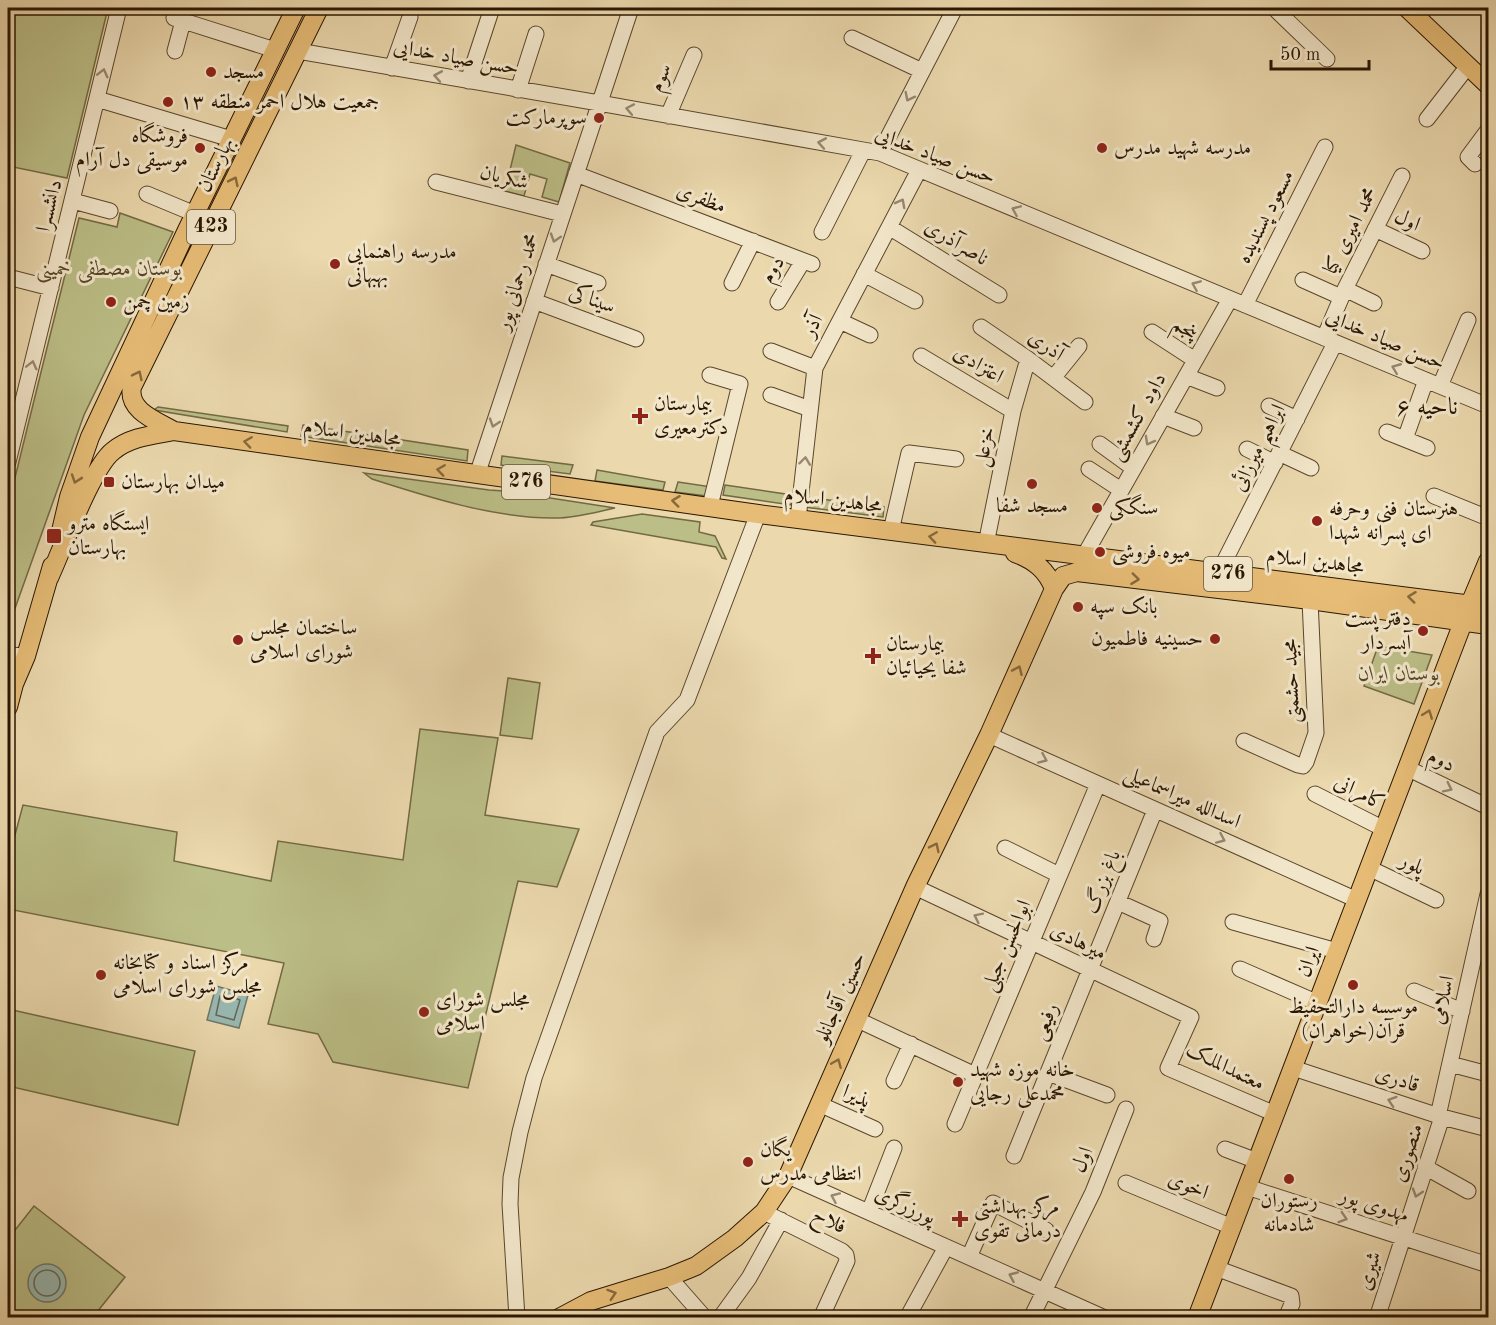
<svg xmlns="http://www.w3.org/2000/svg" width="1496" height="1325" font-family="'Old Standard TT',Amiri,serif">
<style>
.green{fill:#bcbe87;stroke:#736a44;stroke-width:1.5}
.water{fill:#99b8b1;stroke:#6d776a;stroke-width:1.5}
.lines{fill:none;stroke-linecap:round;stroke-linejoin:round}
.shore{stroke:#626758;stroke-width:1.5}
.minor-casing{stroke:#5a462b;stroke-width:17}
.major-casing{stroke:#2a1600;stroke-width:20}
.minor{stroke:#f2e6ca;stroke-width:15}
.major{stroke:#e6bc76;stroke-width:18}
.oneway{stroke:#98886f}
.oneway2{stroke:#88693b}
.poi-dot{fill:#8f2418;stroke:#f2e6ca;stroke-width:2}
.labels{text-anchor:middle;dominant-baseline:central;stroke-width:6;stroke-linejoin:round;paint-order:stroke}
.shield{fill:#f2e6ca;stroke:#66543d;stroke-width:1.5}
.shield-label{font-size:20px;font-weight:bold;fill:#2a1600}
.street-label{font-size:21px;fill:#2a1600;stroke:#f2e6ca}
.poi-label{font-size:21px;fill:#2a1600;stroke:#f2e6ca;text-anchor:start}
.park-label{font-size:21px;font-style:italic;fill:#564828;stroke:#f2e6ca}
.quarter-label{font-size:24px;fill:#2a1600;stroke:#f2e6ca}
</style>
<rect width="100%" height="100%" fill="#ebd8ad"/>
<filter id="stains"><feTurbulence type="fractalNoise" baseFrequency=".00333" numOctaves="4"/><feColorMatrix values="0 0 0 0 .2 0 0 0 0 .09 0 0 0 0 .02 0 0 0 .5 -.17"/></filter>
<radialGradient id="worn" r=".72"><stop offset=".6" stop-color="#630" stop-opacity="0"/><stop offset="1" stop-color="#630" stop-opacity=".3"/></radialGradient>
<path class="green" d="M8,8H108L67,178L8,166Z
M516,145L570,163L559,202L542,197L547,179L530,174L524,196L505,191Z
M120,213L173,232L84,415L8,628V506L79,218L117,227Z
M158,407L288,426L287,432L154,410Z
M303,425L468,450L467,461L301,436Z
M502,456L573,465L570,474L501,465Z
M597,470L665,482L663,490L595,481Z
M364,473L489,490L504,491L615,508C596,512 576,518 556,518C497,519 428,497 372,479Z
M678,482L712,487L707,496L675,492Z
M725,485L792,495L791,505L723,495Z
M805,497L884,507L883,517L804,507Z
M642,514L700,522L699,532L715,536L726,559L722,558L716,547L591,525L593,522Z
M1378,646L1432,655L1414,704L1364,686Z
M508,678L540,683L532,739L500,735Z
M420,729L498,738L485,815L579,829L557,887L518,881L468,1088L333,1062L318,1034L268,1024L284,963L8,909V861L23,805L177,832L174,861L271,881L278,841L403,860Z
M8,1009L195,1051L178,1125L8,1086Z
M34,1206L125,1277L93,1317H8V1239Z"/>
<path class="water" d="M216,986L248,995L239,1028L207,1020Z
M28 1283a19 19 0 1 1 38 0a19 19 0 1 1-38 0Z"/>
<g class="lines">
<path class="shore" d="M223,994L240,1000L234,1020L216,1015L220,996Z
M34 1283a13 13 0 1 1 26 0a13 13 0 1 1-26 0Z"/>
<defs>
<path id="minor" d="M176,8L174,18L275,50
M1274,8L1327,59
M852,38L922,71
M175,51L183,21
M298,51L599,103L880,153L1488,406
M392,68L410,17
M468,81L492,8
M518,90L536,34
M97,99L231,139
M668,116L694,55
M1427,119L1468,66
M880,153L955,8
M1475,164L1468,157L1488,130
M576,174L812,264
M436,182L562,214
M147,194L195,214
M73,201L110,211
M889,227L999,295
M1375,229L1422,251
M822,232L863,151
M546,264L598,283
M864,274L915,301
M8,277L51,288
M1303,280L1341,297
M732,283L753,241
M1345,289L1374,303
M534,301L636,339
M778,302L803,261
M1245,305L1325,147
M840,321L870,335
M981,327L1028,359L1085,402
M1152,332L1195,360
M1324,338L1345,289L1402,176
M771,351L815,368
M921,356L1013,411
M710,375L740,384L710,506
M1186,376L1217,388
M1054,377L1079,346
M1440,386L1468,320
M771,395L810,409
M1269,406L1297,419
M1163,416L1194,428
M1387,432L1427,448
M1405,439L1426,380
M1100,444L1133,468
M1247,449L1275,463
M1279,453L1311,468
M8,462L119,8
M1089,469L1121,490
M477,475L631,8
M1434,496L1488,518
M798,519L815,368L919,170
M891,531L909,453L956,459
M986,544L1013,411L1028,359
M1084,556L1230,299
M1219,572L1335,343
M8,655L26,656
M989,735L1357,900
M1244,741L1298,765L1303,766L1306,762L1316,733L1310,600
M1407,768L1488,807
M1315,794L1384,829
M1005,848L1059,875
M1369,868L1436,900
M915,887L1191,1017L1168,1068L1275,1114
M1118,902L1160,921L1154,939
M1233,922L1337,951
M1240,969L1318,1003
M1414,991L1462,1011
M856,1019L975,1075
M1450,1064L1488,1074
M1293,1068L1442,1117L1488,1129
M1048,1073L1107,1095
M894,1081L911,1044
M819,1104L875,1129
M1438,1116L1488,894
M955,1124L1098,784
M1225,1149L1257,1161
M1014,1156L1155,810
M1425,1167L1468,1191
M788,1176L1105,1318
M1126,1183L1232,1227
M1247,1187L1488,1265
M764,1212L842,1251L846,1255L847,1261L821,1318
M869,1212L894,1148
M969,1257L993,1203L1046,1230
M1216,1268L1291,1296L1292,1304L1286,1318
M669,1277L705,1318
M517,1318L510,1204L511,1178L520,1132L534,1078L657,732L687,700L758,514
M720,1318L749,1278L781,1220
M907,1318L946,1247
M1031,1318L1093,1192L1126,1109
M1377,1318L1442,1117
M1488,1318V1317"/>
<path id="major" d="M1407,8L1488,85
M174,431C157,421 127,411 132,387L319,8
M61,531L69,497L90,437L187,230L296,8
M1015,553C1034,560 1047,570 1054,589
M49,578C62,550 92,467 113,451C130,437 152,435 174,431L758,514L1488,607
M8,707L14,684L26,656L52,566
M559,1318L591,1301L669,1277L696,1266L735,1238L764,1212L788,1176L915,887L989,735L1054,589L1063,576L1077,572L1310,600L1488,625
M1197,1318L1470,604L1488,561"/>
</defs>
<use href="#minor" class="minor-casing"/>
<use href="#major" class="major-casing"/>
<use href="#minor" class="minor"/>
<use href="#major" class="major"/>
</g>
<defs><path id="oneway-chevron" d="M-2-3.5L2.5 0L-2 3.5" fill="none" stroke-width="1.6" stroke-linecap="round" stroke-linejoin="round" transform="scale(1.5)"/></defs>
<g class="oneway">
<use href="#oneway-chevron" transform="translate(103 73) rotate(-76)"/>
<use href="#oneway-chevron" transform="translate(438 76) rotate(-170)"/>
<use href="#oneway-chevron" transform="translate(909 97) rotate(117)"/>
<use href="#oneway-chevron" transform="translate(630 109) rotate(-169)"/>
<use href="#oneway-chevron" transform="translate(822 143) rotate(-170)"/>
<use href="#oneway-chevron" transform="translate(901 203) rotate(-62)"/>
<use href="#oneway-chevron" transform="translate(1016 210) rotate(-157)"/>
<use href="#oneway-chevron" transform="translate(555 238) rotate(108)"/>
<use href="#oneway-chevron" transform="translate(1196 285) rotate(-157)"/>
<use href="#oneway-chevron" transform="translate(32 365) rotate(-76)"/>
<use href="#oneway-chevron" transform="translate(1396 368) rotate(-158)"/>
<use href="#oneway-chevron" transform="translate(494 423) rotate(108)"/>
<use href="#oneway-chevron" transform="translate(1149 441) rotate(119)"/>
<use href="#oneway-chevron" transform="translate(805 461) rotate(-83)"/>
<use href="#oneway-chevron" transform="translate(1043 759) rotate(24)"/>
<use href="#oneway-chevron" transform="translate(1448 788) rotate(26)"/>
<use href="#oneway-chevron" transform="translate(1221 839) rotate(24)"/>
<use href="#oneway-chevron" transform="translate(978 917) rotate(-154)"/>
<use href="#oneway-chevron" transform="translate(1392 1101) rotate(-162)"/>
<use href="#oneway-chevron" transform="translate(1417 1193) rotate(108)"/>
<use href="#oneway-chevron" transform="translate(835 1197) rotate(-156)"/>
<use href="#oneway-chevron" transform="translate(1343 1218) rotate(18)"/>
<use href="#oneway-chevron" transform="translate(1013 1276) rotate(-156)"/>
</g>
<g class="oneway2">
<use href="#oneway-chevron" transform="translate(234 181) rotate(-64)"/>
<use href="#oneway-chevron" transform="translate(138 375) rotate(-64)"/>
<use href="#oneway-chevron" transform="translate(248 442) rotate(-172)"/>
<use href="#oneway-chevron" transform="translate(441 470) rotate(-172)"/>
<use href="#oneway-chevron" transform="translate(76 479) rotate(109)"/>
<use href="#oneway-chevron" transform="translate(676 501) rotate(-173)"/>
<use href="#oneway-chevron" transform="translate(933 537) rotate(-172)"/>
<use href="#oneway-chevron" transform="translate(1135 579) rotate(7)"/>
<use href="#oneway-chevron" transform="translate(1412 597) rotate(-173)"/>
<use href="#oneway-chevron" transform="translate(1018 670) rotate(-66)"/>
<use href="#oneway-chevron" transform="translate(1428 714) rotate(-69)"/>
<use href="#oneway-chevron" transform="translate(935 847) rotate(-64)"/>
<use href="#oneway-chevron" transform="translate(837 1063) rotate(-67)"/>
<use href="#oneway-chevron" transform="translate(612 1294) rotate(-18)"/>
</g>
<g class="poi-dot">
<circle cx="211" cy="72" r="6"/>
<circle cx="168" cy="102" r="6"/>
<circle cx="599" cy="118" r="6"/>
<circle cx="200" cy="148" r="6"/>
<circle cx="1102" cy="148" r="6"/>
<circle cx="335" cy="264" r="6"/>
<circle cx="111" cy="302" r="6"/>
<path d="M637 407h6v6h6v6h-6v6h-6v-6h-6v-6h6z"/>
<rect x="103" y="476" width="12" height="12" rx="3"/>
<circle cx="1032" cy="484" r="6"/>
<circle cx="1097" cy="508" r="6"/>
<circle cx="1317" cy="521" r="6"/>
<rect x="46" y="528" width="16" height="16" rx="3"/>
<circle cx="1100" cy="552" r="6"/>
<circle cx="1078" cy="607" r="6"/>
<circle cx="1423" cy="631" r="6"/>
<circle cx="1215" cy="639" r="6"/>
<circle cx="238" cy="640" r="6"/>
<path d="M870 647h6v6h6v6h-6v6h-6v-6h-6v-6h6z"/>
<circle cx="101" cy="975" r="6"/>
<circle cx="1353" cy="985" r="6"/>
<circle cx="424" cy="1012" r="6"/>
<circle cx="958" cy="1082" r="6"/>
<circle cx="748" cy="1162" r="6"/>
<circle cx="1289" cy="1179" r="6"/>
<path d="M957 1210h6v6h6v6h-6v6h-6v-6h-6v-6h6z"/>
</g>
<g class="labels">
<g class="shield">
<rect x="187" y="210" width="48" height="34" rx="4.5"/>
<rect x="502" y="465" width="48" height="34" rx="4.5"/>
<rect x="1204" y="557" width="48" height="34" rx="4.5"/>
</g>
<g class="shield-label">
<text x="211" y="227">423</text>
<text x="526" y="482">276</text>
<text x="1228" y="574">276</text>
</g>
<g class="street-label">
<text transform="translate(456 58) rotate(10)">حسن صیاد خدایی</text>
<text transform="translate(661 78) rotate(-67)">سوم</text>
<text transform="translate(935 156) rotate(21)">حسن صیاد خدایی</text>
<text transform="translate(216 165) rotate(-64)">بهارستان</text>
<text transform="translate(504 178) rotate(14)">شکریان</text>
<text transform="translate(701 199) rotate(21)">مظفری</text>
<text transform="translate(50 206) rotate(-76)">دانشسرا</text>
<text transform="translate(1266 217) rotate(-63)">مسعود پسندیده</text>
<text transform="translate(1407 221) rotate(25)">اول</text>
<text transform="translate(1351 231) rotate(-63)">محمد امیری کیا</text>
<text transform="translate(956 243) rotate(31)">ناصرآذری</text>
<text transform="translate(773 270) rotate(-59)">دوم</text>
<text transform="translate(518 282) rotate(-72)">محمد رحمانی پور</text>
<text transform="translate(592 300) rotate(20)">سیناکی</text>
<text transform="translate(813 326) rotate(-62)">آذر</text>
<text transform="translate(1185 329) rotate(34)">پنجم</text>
<text transform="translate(1385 340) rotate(23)">حسن صیاد خدایی</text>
<text transform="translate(1046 346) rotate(35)">آذری</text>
<text transform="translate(978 365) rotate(31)">اعتزادی</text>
<text transform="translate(1138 417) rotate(-61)">داود کشمشی</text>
<text transform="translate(352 434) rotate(8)">مجاهدین اسلام</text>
<text transform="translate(985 447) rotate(-79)">خزعل</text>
<text transform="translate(1259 448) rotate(-63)">ابراهیم میرزائی</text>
<text transform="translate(833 501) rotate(7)">مجاهدین اسلام</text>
<text transform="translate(1315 562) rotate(7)">مجاهدین اسلام</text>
<text transform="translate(1292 681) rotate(-92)">مجید حشمتی</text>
<text transform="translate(1441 761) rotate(26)">دوم</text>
<text transform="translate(1359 793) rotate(27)">کامرانی</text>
<text transform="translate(1182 798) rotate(24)">اسدالله میراسماعیلی</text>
<text transform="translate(1412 865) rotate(26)">پلور</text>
<text transform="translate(1103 882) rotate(-68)">باغ بزرگ</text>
<text transform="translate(1078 942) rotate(26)">میرهادی</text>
<text transform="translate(1007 946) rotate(-67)">ابوالحسن جبلی</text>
<text transform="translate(1309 962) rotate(-69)">ایران</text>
<text transform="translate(841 998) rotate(-66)">حسین آقاجانلو</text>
<text transform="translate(1443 1000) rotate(-77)">اسلامی</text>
<text transform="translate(1046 1022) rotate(-68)">رفیعی</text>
<text transform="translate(1225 1067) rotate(26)">معتمدالملک</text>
<text transform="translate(1397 1080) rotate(18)">قادرى</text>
<text transform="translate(856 1097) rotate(25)">پذیرا</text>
<text transform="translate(1408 1153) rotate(-71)">منصوری</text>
<text transform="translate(1083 1160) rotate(-68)">اول</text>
<text transform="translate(1188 1186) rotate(23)">اخوی</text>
<text transform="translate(905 1206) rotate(24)">پورزرگری</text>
<text transform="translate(1374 1206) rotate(18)">مهدوی پور</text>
<text transform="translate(829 1221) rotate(27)">فلاح</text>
<text transform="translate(1370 1271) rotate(-73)">شیری</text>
</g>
<g class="poi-label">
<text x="223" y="72">مسجد</text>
<text x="180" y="102">جمعیت هلال احمر منطقه ۱۳</text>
<text x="587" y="118" text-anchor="end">سوپرمارکت</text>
<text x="188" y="136" text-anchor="end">فروشگاه<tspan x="188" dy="24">موسیقی دل آرام</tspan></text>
<text x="1114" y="148">مدرسه شهید مدرس</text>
<text x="347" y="252">مدرسه راهنمایی<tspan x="347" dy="24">بهبهانی</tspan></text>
<text x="123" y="302">زمین چمن</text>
<text x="654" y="404">بیمارستان<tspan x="654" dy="24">دکترمعیری</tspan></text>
<text x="121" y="482">میدان بهارستان</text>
<text x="1032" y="506" text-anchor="middle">مسجد شفا</text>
<text x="1109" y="508">سنگکی</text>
<text x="1329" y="509">هنرستان فنی وحرفه<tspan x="1329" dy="24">ای پسرانه شهدا</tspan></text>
<text x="68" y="524">ایستگاه مترو<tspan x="68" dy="24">بهارستان</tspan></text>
<text x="1112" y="552">میوه فروشی</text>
<text x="1090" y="607">بانک سپه</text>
<text x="1411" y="619" text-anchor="end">دفتر پست<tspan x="1411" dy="24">آبسردار</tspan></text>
<text x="250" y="628">ساختمان مجلس<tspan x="250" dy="24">شورای اسلامی</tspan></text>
<text x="1203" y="639" text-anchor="end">حسینیه فاطمیون</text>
<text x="886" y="644">بیمارستان<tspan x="886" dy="24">شفا یحیائیان</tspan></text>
<text x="113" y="963">مرکز اسناد و کتابخانه<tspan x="113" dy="24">مجلس شورای اسلامی</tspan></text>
<text x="436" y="1000">مجلس شورای<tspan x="436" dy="24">اسلامی</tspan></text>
<text x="1353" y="1007" text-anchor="middle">موسسه دارالتحفیظ<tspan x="1353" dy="24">قرآن(خواهران)</tspan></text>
<text x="970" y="1070">خانه موزه شهید<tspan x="970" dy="24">محمدعلی رجایی</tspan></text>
<text x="760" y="1150">یگان<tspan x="760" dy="24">انتظامی مدرس</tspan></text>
<text x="1289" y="1201" text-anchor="middle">رستوران<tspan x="1289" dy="24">شادمانه</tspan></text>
<text x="974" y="1207">مرکز بهداشتی<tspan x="974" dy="24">درمانی تقوی</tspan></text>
</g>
<g class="park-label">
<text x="109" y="269">بوستان مصطفی خمینی</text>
<text x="1399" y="674">بوستان ایران</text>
</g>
<g class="quarter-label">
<text x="1427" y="408">ناحیه ۶</text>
</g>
</g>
<rect width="1496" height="1325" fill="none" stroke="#ebd8ad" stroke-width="30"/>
<rect x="9" y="9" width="1478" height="1307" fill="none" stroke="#2a1600" stroke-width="3"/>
<rect x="15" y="15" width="1466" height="1295" fill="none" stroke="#2a1600" stroke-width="1.5"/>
<path d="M1271 60v9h98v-9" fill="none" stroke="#2a1600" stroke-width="3"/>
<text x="1280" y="60" font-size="18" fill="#2a1600" stroke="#f2e6ca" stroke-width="4.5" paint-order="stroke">50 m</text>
<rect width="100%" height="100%" filter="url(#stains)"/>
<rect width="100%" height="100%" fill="url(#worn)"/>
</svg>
